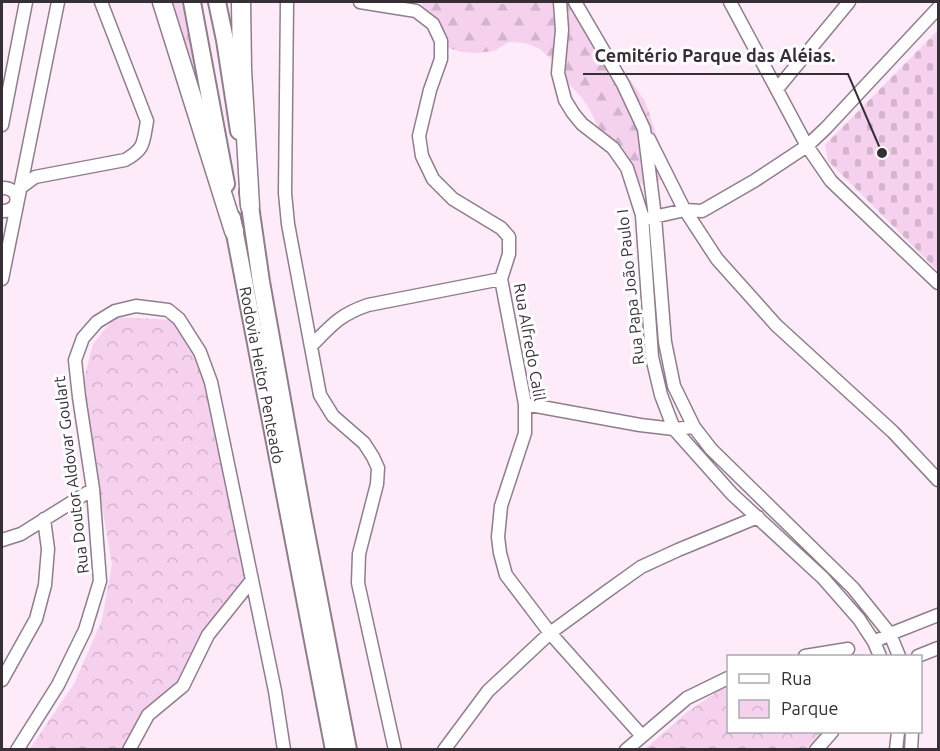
<svg xmlns="http://www.w3.org/2000/svg" width="940" height="751" font-family="Ubuntu,sans-serif">
<style>
.grass{fill:url(#grass-tufts)}
.forest{fill:url(#forest-firs)}
.cemetery{fill:url(#cemetery-stones)}
.park{fill:url(#park-crowns)}
.lines{fill:none;stroke-linecap:round;stroke-linejoin:round}
.minor-casing{stroke:#8e7e8b;stroke-width:15}
.major-casing{stroke:#8e7e8b;stroke-width:20}
.highway-casing{stroke:#8e7e8b;stroke-width:21}
.minor{stroke:#fff;stroke-width:12}
.major{stroke:#fff;stroke-width:16}
.highway{stroke:#fff;stroke-width:18}
.labels{text-anchor:middle;dominant-baseline:central;stroke-width:6;stroke-linejoin:round;paint-order:stroke}
.street-label{font-size:16px;fill:#362f35;stroke:#fefefe}
.leader{fill:none;stroke:#362f35;stroke-width:2}
.callout-dot{fill:#362f35;stroke:#fefefe;stroke-width:2}
.callout-label{font-size:18px;text-anchor:middle;font-weight:bold;fill:#362f35;stroke:#fefefe;stroke-width:6;stroke-linejoin:round;paint-order:stroke}
</style>
<defs>
<pattern id="grass-tufts" width="24" height="20" patternUnits="userSpaceOnUse" patternTransform="scale(1.5)"><rect width="24" height="20" fill="#f5d1ee"/><path d="M3 7l-1-3M5 7V3M7 7l1-3M15 17l-1-3M17 17v-4M19 17l1-3" fill="none" stroke="#d3b4cd"/></pattern>
<pattern id="forest-firs" width="22" height="20" patternUnits="userSpaceOnUse" patternTransform="scale(1.5)"><rect width="22" height="20" fill="#f5d1ee"/><path d="M5 1l3.5 6h-7zM16 11l3.5 6h-7z" fill="#d3b4cd"/></pattern>
<pattern id="cemetery-stones" width="16" height="16" patternUnits="userSpaceOnUse" patternTransform="scale(1.5)"><rect width="16" height="16" fill="#f5d1ee"/><path d="M2 7V4a2 2 0 0 1 4 0v3zM10 15v-3a2 2 0 0 1 4 0v3z" fill="#d3b4cd"/></pattern>
<pattern id="park-crowns" width="20" height="18" patternUnits="userSpaceOnUse" patternTransform="scale(1.5)"><rect width="20" height="18" fill="#f5d1ee"/><path d="M2 6a3 3 0 1 1 6 0M12 15a3 3 0 1 1 6 0" fill="none" stroke="#d3b4cd"/></pattern>
</defs>
<rect width="100%" height="100%" fill="#fdebfa"/>
<path class="grass" d="M167,2H181L208,116Z"/>
<path class="forest" d="M422,2H492L504,4L506,2H575L645,101L661,148L663,164L662,179L649,188L636,181L597,125L590,110L582,98L560,74L551,59L540,49L525,43L509,42L494,51L477,53L461,52L446,47L424,19Z"/>
<path class="cemetery" d="M938,30V271L828,161L825,145Z"/>
<path class="park" d="M115,317L176,320L207,383L247,581L180,685L126,749L29,750L74,684L102,620L112,564L90,438L83,383L93,344Z
M728,684V732H823L806,749L644,750L686,713Z"/>
<g class="lines">
<defs>
<path id="minor" d="M287,2L285,193L288,224L320,395L333,416L364,443L373,457L378,468L377,484L359,554L358,583L395,750
M360,2L416,11L433,24L441,41V59L430,90L419,136L422,156L433,179L453,199L501,228L509,237V254L501,279L525,404V433L501,506L498,537L500,553L506,575L550,633L642,736
M560,2L562,30L558,73L565,100L573,113L582,124L613,148L627,168L642,215L652,357L661,395L674,429L732,494L823,578L859,619L874,642L880,656
M575,2L623,84L644,129L655,217L665,342L674,386L694,427L711,449L853,588L890,634L899,656
M730,2L807,146L831,181L938,283
M777,89L849,2
M2,125L26,2
M649,139L683,207L717,259L776,325L893,432L938,480
M2,188C22,187 21,212 2,211
M20,188L35,177L125,160C145,149 143,143 147,121L101,2
M649,218L685,210L702,211L754,181L807,146L826,128L938,8
M2,279L58,2
M311,346C332,325 339,315 368,305L501,279
M525,404L640,425L674,429L694,427
M2,540L21,534L93,489
M874,642L890,634L938,615
M805,656L848,649
M918,656L938,648
M2,680L36,619L45,585L48,549L44,519
M17,750L58,685L85,630L100,581L93,489L79,397L75,360L83,338L97,322L115,311L136,306L168,310L179,319L200,352L211,382L275,691L284,750
M129,750L148,715L183,686L208,635L252,580
M444,750L488,691L550,633L606,592L641,567L678,550L758,517
M626,750L687,698L728,678
M816,750L832,732
M896,750L898,732
M911,750L912,732"/>
<g id="major">
<path d="M192,2L226,184"/>
<path d="M217,2L225,40L239,131"/>
<path d="M248,192L261,282L303,517L348,750"/>
<path id="s1" d="M232,218L334,750"/>
</g>
<path id="highway" d="M162,2L234,231
M241,2L242,69L250,206"/>
</defs>
<use href="#minor" class="minor-casing"/>
<use href="#major" class="major-casing"/>
<use href="#highway" class="highway-casing"/>
<use href="#minor" class="minor"/>
<use href="#major" class="major"/>
<use href="#highway" class="highway"/>
</g>
<g class="labels">
<g class="street-label">
<text transform="translate(630 287) rotate(-96)">Rua Papa João Paulo I</text>
<text transform="translate(530 342) rotate(80)">Rua Alfredo Calil</text>
<text stroke="none"><textPath href="#s1" startOffset="160">Rodovia Heitor Penteado</textPath></text>
<text transform="translate(71 475) rotate(-97)">Rua Doutor Aldovar Goulart</text>
</g>
</g>
<path class="leader" d="M882 153L848 74H583"/>
<circle class="callout-dot" cx="882" cy="153" r="6"/>
<g class="callout-label">
<text x="715" y="62">Cemitério Parque das Aléias.</text>
</g>
<rect width="940" height="751" fill="none" stroke="#362f35" stroke-width="6"/>
<rect x="727" y="655" width="195" height="78" fill="#fefefe" stroke="#aeabae" stroke-width="1.5"/>
<rect x="739" y="674" width="30" height="9" fill="#ffffff" stroke="#aeabae" stroke-width="1.5"/>
<text x="781" y="685" font-size="18" fill="#362f35">Rua</text>
<rect x="739" y="700" width="30" height="18" fill="url(#park-crowns)" stroke="#aeabae" stroke-width="1.5"/>
<text x="781" y="715" font-size="18" fill="#362f35">Parque</text>
</svg>
